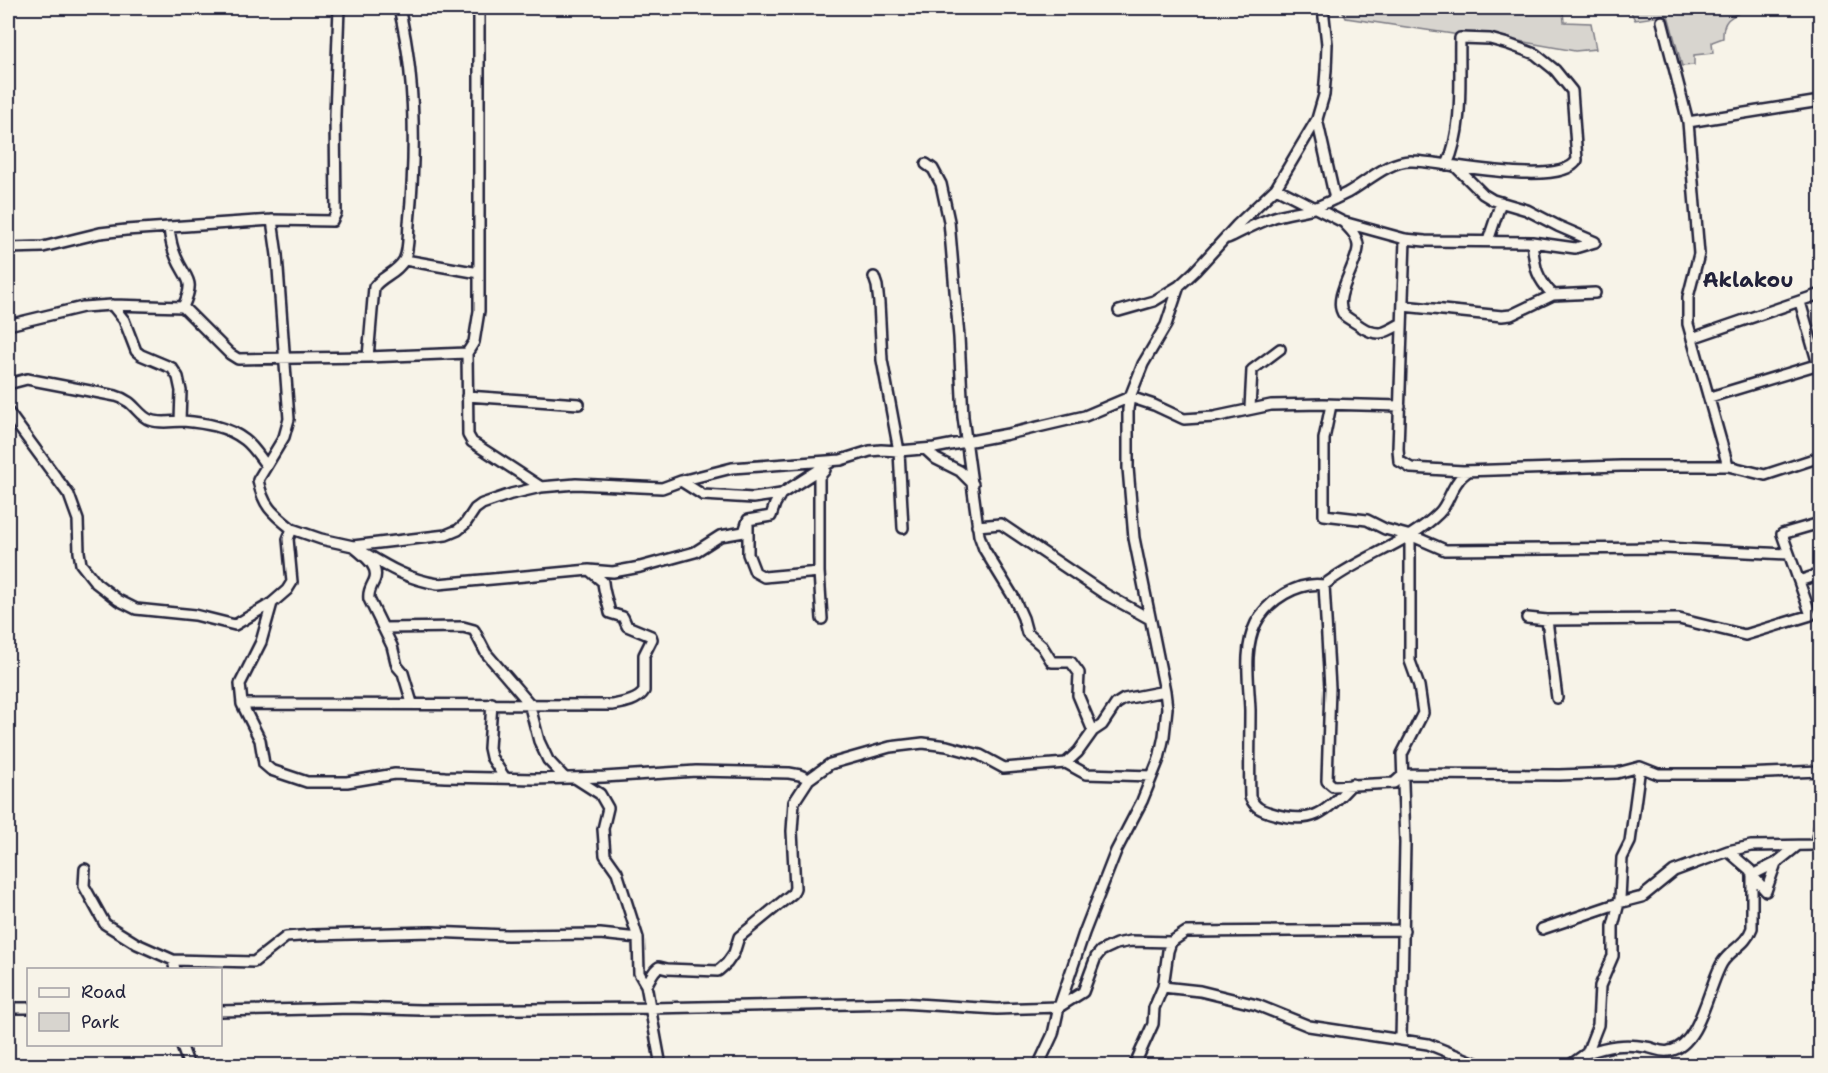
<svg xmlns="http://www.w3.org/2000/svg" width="1828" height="1073" font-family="'Shantell Sans',sans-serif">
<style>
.green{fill:#d8d5cf;stroke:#7d7c85;stroke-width:1.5}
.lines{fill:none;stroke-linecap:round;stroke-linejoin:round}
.minor-casing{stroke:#22223b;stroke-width:14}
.minor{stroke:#f7f3e8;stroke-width:9}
.labels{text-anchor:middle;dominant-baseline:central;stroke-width:4.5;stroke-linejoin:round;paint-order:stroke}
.quarter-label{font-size:21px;font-weight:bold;fill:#22223b;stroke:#f7f3e8}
</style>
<rect width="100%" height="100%" fill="#f7f3e8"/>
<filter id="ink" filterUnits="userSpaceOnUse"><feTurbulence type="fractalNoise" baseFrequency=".0167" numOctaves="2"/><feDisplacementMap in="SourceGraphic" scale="12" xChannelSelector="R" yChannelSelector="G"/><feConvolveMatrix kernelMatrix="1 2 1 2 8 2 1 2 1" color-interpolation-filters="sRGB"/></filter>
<g filter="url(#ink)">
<path class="green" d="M1341,8H1603L1563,11L1564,22L1591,23L1596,49L1575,51L1485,35L1453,34L1346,18Z
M1629,8H1750C1733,16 1722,17 1723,38L1712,42L1713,53L1694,55V65L1682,66L1668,15L1635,20Z"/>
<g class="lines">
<defs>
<path id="minor" d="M479,8V311L474,342L467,353L468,435L472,442L541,487
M1662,21L1688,122L1699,254L1688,297V324L1728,466
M1317,119L1335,199
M1688,122L1820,101
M926,164L933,169L941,184L949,221L959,337L963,417L979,535L984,549L1014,598L1023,618L1027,633L1042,646L1052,662H1071L1079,673L1078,695L1093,731
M1456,167L1483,194L1493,200L1527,210L1558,226L1595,242
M1276,188L1343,222L1405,239L1425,241L1532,242
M272,220L277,255L289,419L284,437L258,480C263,506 272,513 292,529L288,539L292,582L287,590L272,603L261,642L240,684L242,704L260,740L264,764L271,770L307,782H347L395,774L445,777L535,779L604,777L696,771L789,773L800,775L809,779
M1345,224C1351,230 1359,238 1358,248C1357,265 1331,299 1344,315C1348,319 1355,322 1360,326C1378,338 1385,333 1402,323
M169,228C170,238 172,248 176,257C186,281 196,278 183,307
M1228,238C1241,232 1255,224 1269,219C1283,213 1299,212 1314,208C1325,204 1337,198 1347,193C1367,182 1389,160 1412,161C1443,161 1561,189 1577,160L1572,91L1555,70L1535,54L1508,44L1490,39L1460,38C1459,79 1464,127 1447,165
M1405,239L1398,449L1399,461L1411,468L1463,471L1621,466H1728L1765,475L1820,457
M1488,241L1501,202
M8,248L43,247L100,233L126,230L272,220L332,221L336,213L335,115L339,8
M405,260L479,273
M874,277L877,286L879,303L882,360L899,451L903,528
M1553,295C1535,276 1535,267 1532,242L1575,248L1595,242
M1800,302L1820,371
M112,305L124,320L136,351L141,355L172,368L178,377L181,391L180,421
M1403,306L1502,316L1511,315L1553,295L1595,293
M1119,311L1154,301L1179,286
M8,325L83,307L112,305L183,307L230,354L238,359L368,357L467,353
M1692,338L1820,294
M368,357L374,287C382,276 397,273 404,260C409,251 408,234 409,224C416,152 416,78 399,8
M8,384L27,379L116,396C135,401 137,415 150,420C161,424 172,421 183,421C205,423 227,426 245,440C253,446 260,457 266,465
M467,396L579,404
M1710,397L1819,364
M1331,405L1324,439V515L1367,520L1385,529L1407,535
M1250,408L1252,370L1280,349
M8,412L69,495L78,520L79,552L81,564L96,583L118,600L136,609L195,615L235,625L272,603
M925,449L936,459L960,471L973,484
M681,481L703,495L753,498L781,494
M748,525V554L755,572L764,577L819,572
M977,526L1001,524L1105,594L1150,619
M292,529L321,539L353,546L446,535L458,530L465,524L475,509L482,504L511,494L541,487L576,484L662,488L681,481L732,468L841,460L870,451L881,450L899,451L934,448L1008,434L1085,416L1130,397L1154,405L1184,419L1214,417L1271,405L1323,404L1400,406
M1799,581L1820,574
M1324,585L1330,688L1327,781L1333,786L1394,783L1404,774L1559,775L1617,773L1640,767L1658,774H1742L1820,771
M1527,618L1547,620L1679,619L1745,635L1811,615L1782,534L1820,523
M822,619L819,572V477L825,470
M1547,620L1557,698
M383,628L463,627L474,630L486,653L529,703L539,741L548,760L565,778
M412,703L403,673L397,666L392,646L369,599C368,592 371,587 374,581C381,566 362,555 353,546C382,563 404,579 438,584L589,570L613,572L640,567L695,552L720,536L744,532L748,520L771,516L775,504L781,494L831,462
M492,703L489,748L491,757L505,778
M242,704L612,705C623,703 638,701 644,691V655L652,639L651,636L627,626L623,617L610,613C608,602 604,594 603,582L589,570
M1066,763L1086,774L1152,776
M575,778L600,794L608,808L603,829L605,855L617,872L638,938
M1352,784C1325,813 1312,826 1271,813C1261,810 1255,808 1250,797C1249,768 1250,739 1250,710C1249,682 1243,649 1256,623C1268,600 1298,581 1324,585C1359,557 1408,544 1439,513C1448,504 1450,491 1458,481C1460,477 1465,474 1468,471
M1776,863L1752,875L1766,891L1776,863L1797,846
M85,869L84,886L105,924L137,944L173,960L175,970
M1542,929L1619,903L1642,897L1674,871L1728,851L1751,846L1813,845L1816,843L1820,825
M173,960L254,962L286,937L313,935L431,932L507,935L600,934L638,938L639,973L646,985L661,1066
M646,985C651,979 652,971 659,967L667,969L718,971L727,963L734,953L739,937L793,893L795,888L792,831L794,802L809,779L830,764L890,747L923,743L947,746L980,755L1004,768L1066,763L1078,752L1093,731L1102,725L1116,704L1124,699L1165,691
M1163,987L1200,991L1257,1005L1309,1026L1428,1044L1483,1066
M8,1008H28
M220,1011L352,1008L421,1010L650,1008L900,1003L997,1009L1059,1007L1083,992L1096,957L1101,951L1116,944L1131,941L1171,942
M1401,1040L1405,843L1402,754L1423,713L1419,686L1410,661V535L1445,550L1664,548L1789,554
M181,1044L189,1066
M1587,1053C1608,1046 1624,1043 1646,1047C1654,1048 1661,1053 1669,1051C1700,1046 1708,987 1722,963C1731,949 1746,945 1752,928V875L1750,870L1728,851
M1038,1066L1053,1034L1059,1007L1084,933L1116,851L1142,801L1159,759L1164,736L1167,708L1165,691L1134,538L1128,468V409L1130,397L1143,364L1166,325L1179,286L1195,271L1237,225L1276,188L1317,119L1324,95L1326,70L1327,44L1323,8
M1134,1066L1153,1024L1154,1008L1163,987L1168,951L1171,942L1186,932L1404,930
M1569,1066L1587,1053L1598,1025L1600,986L1613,956V926L1620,899L1622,858L1630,842L1640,767"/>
</defs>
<use href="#minor" class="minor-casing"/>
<use href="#minor" class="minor"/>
</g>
</g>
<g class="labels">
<g class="quarter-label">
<text x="1748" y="280">Aklakou</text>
</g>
</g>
<rect width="1828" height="1073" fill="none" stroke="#f7f3e8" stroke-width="30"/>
<rect x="15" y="15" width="1798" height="1043" fill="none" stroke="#22223b" stroke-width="2" filter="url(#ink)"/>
<rect x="27" y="968" width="195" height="78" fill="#f7f3e8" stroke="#a29fa3" stroke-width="1.5"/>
<rect x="39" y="988" width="30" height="9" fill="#f7f3e8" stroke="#a29fa3" stroke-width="1.5"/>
<text x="81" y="998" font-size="18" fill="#22223b">Road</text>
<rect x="39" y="1013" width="30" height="18" fill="#d8d5cf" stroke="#a29fa3" stroke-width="1.5"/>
<text x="81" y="1028" font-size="18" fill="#22223b">Park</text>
</svg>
